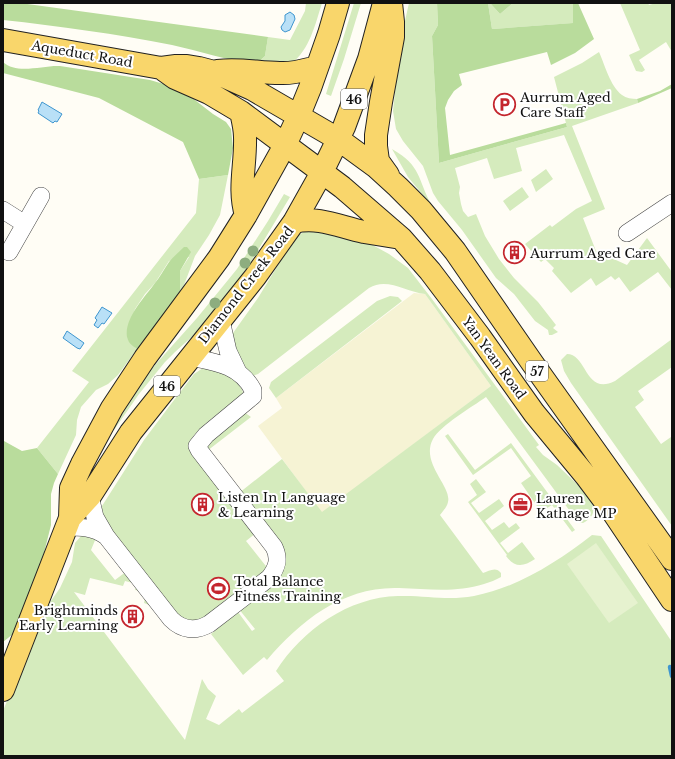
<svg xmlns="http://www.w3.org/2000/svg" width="675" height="759" font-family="'Libre Baskerville',serif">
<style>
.farmland{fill:#f6f3d4}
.green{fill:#d5ebbd}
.forest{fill:#b9dc9c}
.pitch{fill:#e6f2cf}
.water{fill:#b9e0f7;stroke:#3f96cf}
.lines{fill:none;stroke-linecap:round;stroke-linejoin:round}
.stream{stroke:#3f96cf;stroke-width:4.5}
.minor-casing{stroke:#444;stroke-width:18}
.major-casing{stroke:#222;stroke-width:24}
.minor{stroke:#fff;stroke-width:17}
.major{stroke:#f9d66b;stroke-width:22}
.tree{fill:#8dad7f}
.labels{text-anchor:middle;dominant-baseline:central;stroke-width:4;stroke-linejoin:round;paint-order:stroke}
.shield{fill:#fff;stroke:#585858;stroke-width:1}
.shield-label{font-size:12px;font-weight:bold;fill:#111}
.street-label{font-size:13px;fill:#111;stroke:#fff}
.poi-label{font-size:13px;fill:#111;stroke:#fff;text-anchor:start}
</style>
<rect width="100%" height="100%" fill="#fffdf5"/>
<path class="farmland" d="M414,293L425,294L491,386L322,513L258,426L282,408L276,398Z"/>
<path class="green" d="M306,3H322C315,25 310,49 291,64L255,65L265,56L268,37L290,40L305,11Z
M354,3H361L344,59L331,96L326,94Z
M409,3H437L438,25L432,36L439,163L567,127L554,77L582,63L599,52C605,65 610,86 622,95C626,98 632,99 637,99L638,103L572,126L605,209L583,218L596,251L627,265L647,238L672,272V290L658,272L630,292L619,277L615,280L611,276L596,286L591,278L571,293L552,271L554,268L545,259L541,262L525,244L550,225L552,227L576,209L592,201L564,135L516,148L522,171L494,179L487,158L455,168L460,187L459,193L461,204L463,211L468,217L476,214L485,236L499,259L514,278L538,302L556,325L553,328L558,332L552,335H549L548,330L535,321L514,294L496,278L462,230L438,201L433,193L423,166L403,141L396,129L393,111L396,82L395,79L398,52Z
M488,3H490L500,14L513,3H573L574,23L492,29Z
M620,3H648L649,5L656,3H672V52L666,42L639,60L645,70L642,72L636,71L629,55L640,50Z
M392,149C422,166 417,179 432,206L408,177Z
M546,169L553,179L536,192L531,180Z
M228,175L220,215L209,235L195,256L184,285L180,291V271L189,257L169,261L155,283L145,294L135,309L127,335L128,340L137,349L118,375L108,384L96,390L81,407L77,420L76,435L58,474L37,448L89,382L72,371L196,213L199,179Z
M522,187L529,197L510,211L503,201Z
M284,194L290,197L249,265L224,300L195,334L175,352L165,362L139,394L114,430L110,427L147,374L197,318L237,269L268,221Z
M313,229L367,242L389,254L408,268L432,299L539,445L536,447L543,455L557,465L577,484L580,482C589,495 604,512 583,523L579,522L575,518L486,397C472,407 441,425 433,439C420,463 452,486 448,502C447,507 443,511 440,515L483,573C489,571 496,566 501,573V577C496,580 490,582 484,584C456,593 428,589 399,588C344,586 301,620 267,660L264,657L243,675L211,634L238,612L252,631L255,629L238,608L281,569L239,493L282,459L322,512L491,386L425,294C406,292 387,277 369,288L258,374L253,376L248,374L231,338L233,333L258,298L289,247L297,236L307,230Z
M390,296L398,297L402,301L276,398L269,388L271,382L377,301Z
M672,339V367L638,391L644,400L635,407L661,444L671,437L672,439V526L571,383L564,371L561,360L567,354C587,354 585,396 615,381Z
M212,365C221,372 242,382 243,393C232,405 191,430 190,444L256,533L246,541L269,570L208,619L184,623L105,525L101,510L102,506L144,440L171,404L194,374L203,368Z
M244,412L251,417L207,451V445Z
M448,434L475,470L511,443L575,530L572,532L552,505L541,512L521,483L531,476L511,448L473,475L445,436Z
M476,479L486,492L471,503L479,513L499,499L504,506L485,521L492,530L504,522L509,528L516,523L520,528L500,543L508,553L522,542L535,559C523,567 515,568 506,556L507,555L468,502L477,495L470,484Z
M89,532L98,536L96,538L91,550L115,580L127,571L152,603L149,605L144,603L145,598L141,591L135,590L137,584L125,581L123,586L90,578L85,595L74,592L185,740L202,679L208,689L216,696L206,719L219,725L239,709L242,713L284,681L276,671C302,630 349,597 398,596C426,595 446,601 474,596C519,587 557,562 592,535L601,536L672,642V756H3V711L41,615L60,588L72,562L75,543L81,536Z"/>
<path class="forest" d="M3,3H20L268,37L265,56L255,65C227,60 200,51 172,45C116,34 59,26 3,20Z
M437,3H488L492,29L573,23V3H578L594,39L575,53L551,65L547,52L459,74L462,85L454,91L448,100L445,108L450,155L566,123L567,127L439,163L432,36L438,25Z
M490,3H513L500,14Z
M3,62C17,75 43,65 60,66L150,80L167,85L191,97L213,114L226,122L231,129L233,148L228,175L199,179L183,142L99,98L3,73Z
M672,84V88L638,103L637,99L660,91Z
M184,247H187L191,252L180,271V291L168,310L137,349C133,346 128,343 127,337C124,318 145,297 155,283C160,277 164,269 169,262C173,257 179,252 184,247Z
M4,441L22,451L37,448L58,474L54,483L51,494V525L44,553L35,580L13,634L3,642V444Z"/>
<path class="pitch" d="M596,543L638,603L609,623L567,564Z"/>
<path class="water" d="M290,12L294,15L295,19L290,30L285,32L282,30L281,27L285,21V15Z
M42,102L62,114L57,122L55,121L53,123L38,113L39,111L38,110Z
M102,307L112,313L104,324L102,323L98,328L94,325L97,320L95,318Z
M67,331L84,343L80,349L77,348L63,338Z"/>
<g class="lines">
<path class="stream" d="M670,667L672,676"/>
<defs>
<path id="minor" d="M3,210L25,224
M627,233L672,203
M9,252L41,196
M221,320L228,351L238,372
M90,496L95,517L106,536L171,619C182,630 195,632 209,624L269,578C277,568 280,559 274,547L199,450L197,446L206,435L253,396V390C240,365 215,362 190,357
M66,527C82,527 93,527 106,536"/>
<path id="major" d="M3,40L161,68L176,66H187L199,68L214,72L252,89L338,139L375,166L398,187L421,210L455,251L533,364L672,559
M161,68L175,78L209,93L241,112L342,187L401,238L430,271L480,337L534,413L586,476L613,512L672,600
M218,71C239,68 259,73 280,73C293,74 305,70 317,67
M241,112C243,121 245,129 245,137C246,164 238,189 246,215
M388,175L378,161L376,146V135L381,102L393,37V22L391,3
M294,222C319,216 340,227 364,232C376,234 389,236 401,238
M70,518L90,496L131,432L255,277L294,222L322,172L344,127L369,59L384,3
M3,690L70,518L71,488L82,464L112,408L145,358L219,258L246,215L285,145L299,115L310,88L329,34L338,3"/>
</defs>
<use href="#minor" class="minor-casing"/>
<use href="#major" class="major-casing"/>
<use href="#minor" class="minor"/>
<use href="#major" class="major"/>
</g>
<g class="tree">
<circle cx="253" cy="251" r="5.5"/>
<circle cx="245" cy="263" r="5.5"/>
<circle cx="215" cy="303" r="5.5"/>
</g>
<defs>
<symbol id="parking-ring" viewBox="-11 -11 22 22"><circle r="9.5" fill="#fff" stroke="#c4262e" stroke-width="1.5"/><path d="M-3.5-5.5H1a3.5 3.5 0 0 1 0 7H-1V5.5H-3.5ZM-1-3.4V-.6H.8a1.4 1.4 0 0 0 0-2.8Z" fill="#c4262e"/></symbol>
<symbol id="building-ring" viewBox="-11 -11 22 22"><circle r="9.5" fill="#fff" stroke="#c4262e" stroke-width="1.5"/><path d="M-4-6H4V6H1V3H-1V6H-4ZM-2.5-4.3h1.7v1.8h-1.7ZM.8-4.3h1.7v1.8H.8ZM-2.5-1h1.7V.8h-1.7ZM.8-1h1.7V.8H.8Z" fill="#c4262e"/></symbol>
<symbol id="office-ring" viewBox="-11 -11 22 22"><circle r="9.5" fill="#fff" stroke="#c4262e" stroke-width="1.5"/><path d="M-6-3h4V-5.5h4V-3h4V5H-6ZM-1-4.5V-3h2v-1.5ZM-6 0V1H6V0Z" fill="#c4262e"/></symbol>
<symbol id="stadium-ring" viewBox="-11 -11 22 22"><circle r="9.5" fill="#fff" stroke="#c4262e" stroke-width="1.5"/><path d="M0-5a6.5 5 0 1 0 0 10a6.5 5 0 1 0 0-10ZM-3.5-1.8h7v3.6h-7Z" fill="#c4262e"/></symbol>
</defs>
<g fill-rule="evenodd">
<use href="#parking-ring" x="492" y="92" width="25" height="25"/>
<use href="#building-ring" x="502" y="240" width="25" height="25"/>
<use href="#building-ring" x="190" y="492" width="25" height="25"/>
<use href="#office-ring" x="508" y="492" width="25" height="25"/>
<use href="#stadium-ring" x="206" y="576" width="25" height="25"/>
<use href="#building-ring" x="120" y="604" width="25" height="25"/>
</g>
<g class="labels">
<g class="shield">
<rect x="341" y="89" width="26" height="20" rx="3"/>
<rect x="526" y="361" width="22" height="20" rx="3"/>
<rect x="154" y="376" width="26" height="20" rx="3"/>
</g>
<g class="shield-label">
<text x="354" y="99">46</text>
<text x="537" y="371">57</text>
<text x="167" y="386">46</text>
</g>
<g class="street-label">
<text transform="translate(82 54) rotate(10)">Aqueduct Road</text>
<text transform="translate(246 285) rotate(-52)">Diamond Creek Road</text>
<text transform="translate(494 358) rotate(54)">Yan Yean Road</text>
</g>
<g class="poi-label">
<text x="520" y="97">Aurrum Aged<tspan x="520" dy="15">Care Staff</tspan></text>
<text x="530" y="253">Aurrum Aged Care</text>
<text x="218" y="497">Listen In Language<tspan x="218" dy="15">&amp; Learning</tspan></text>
<text x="536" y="498">Lauren<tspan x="536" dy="15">Kathage MP</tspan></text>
<text x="234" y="581">Total Balance<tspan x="234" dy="15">Fitness Training</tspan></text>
<text x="118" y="610" text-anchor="end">Brightminds<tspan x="118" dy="15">Early Learning</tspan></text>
</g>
</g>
<rect width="675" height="759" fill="none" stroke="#111111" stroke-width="8"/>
</svg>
